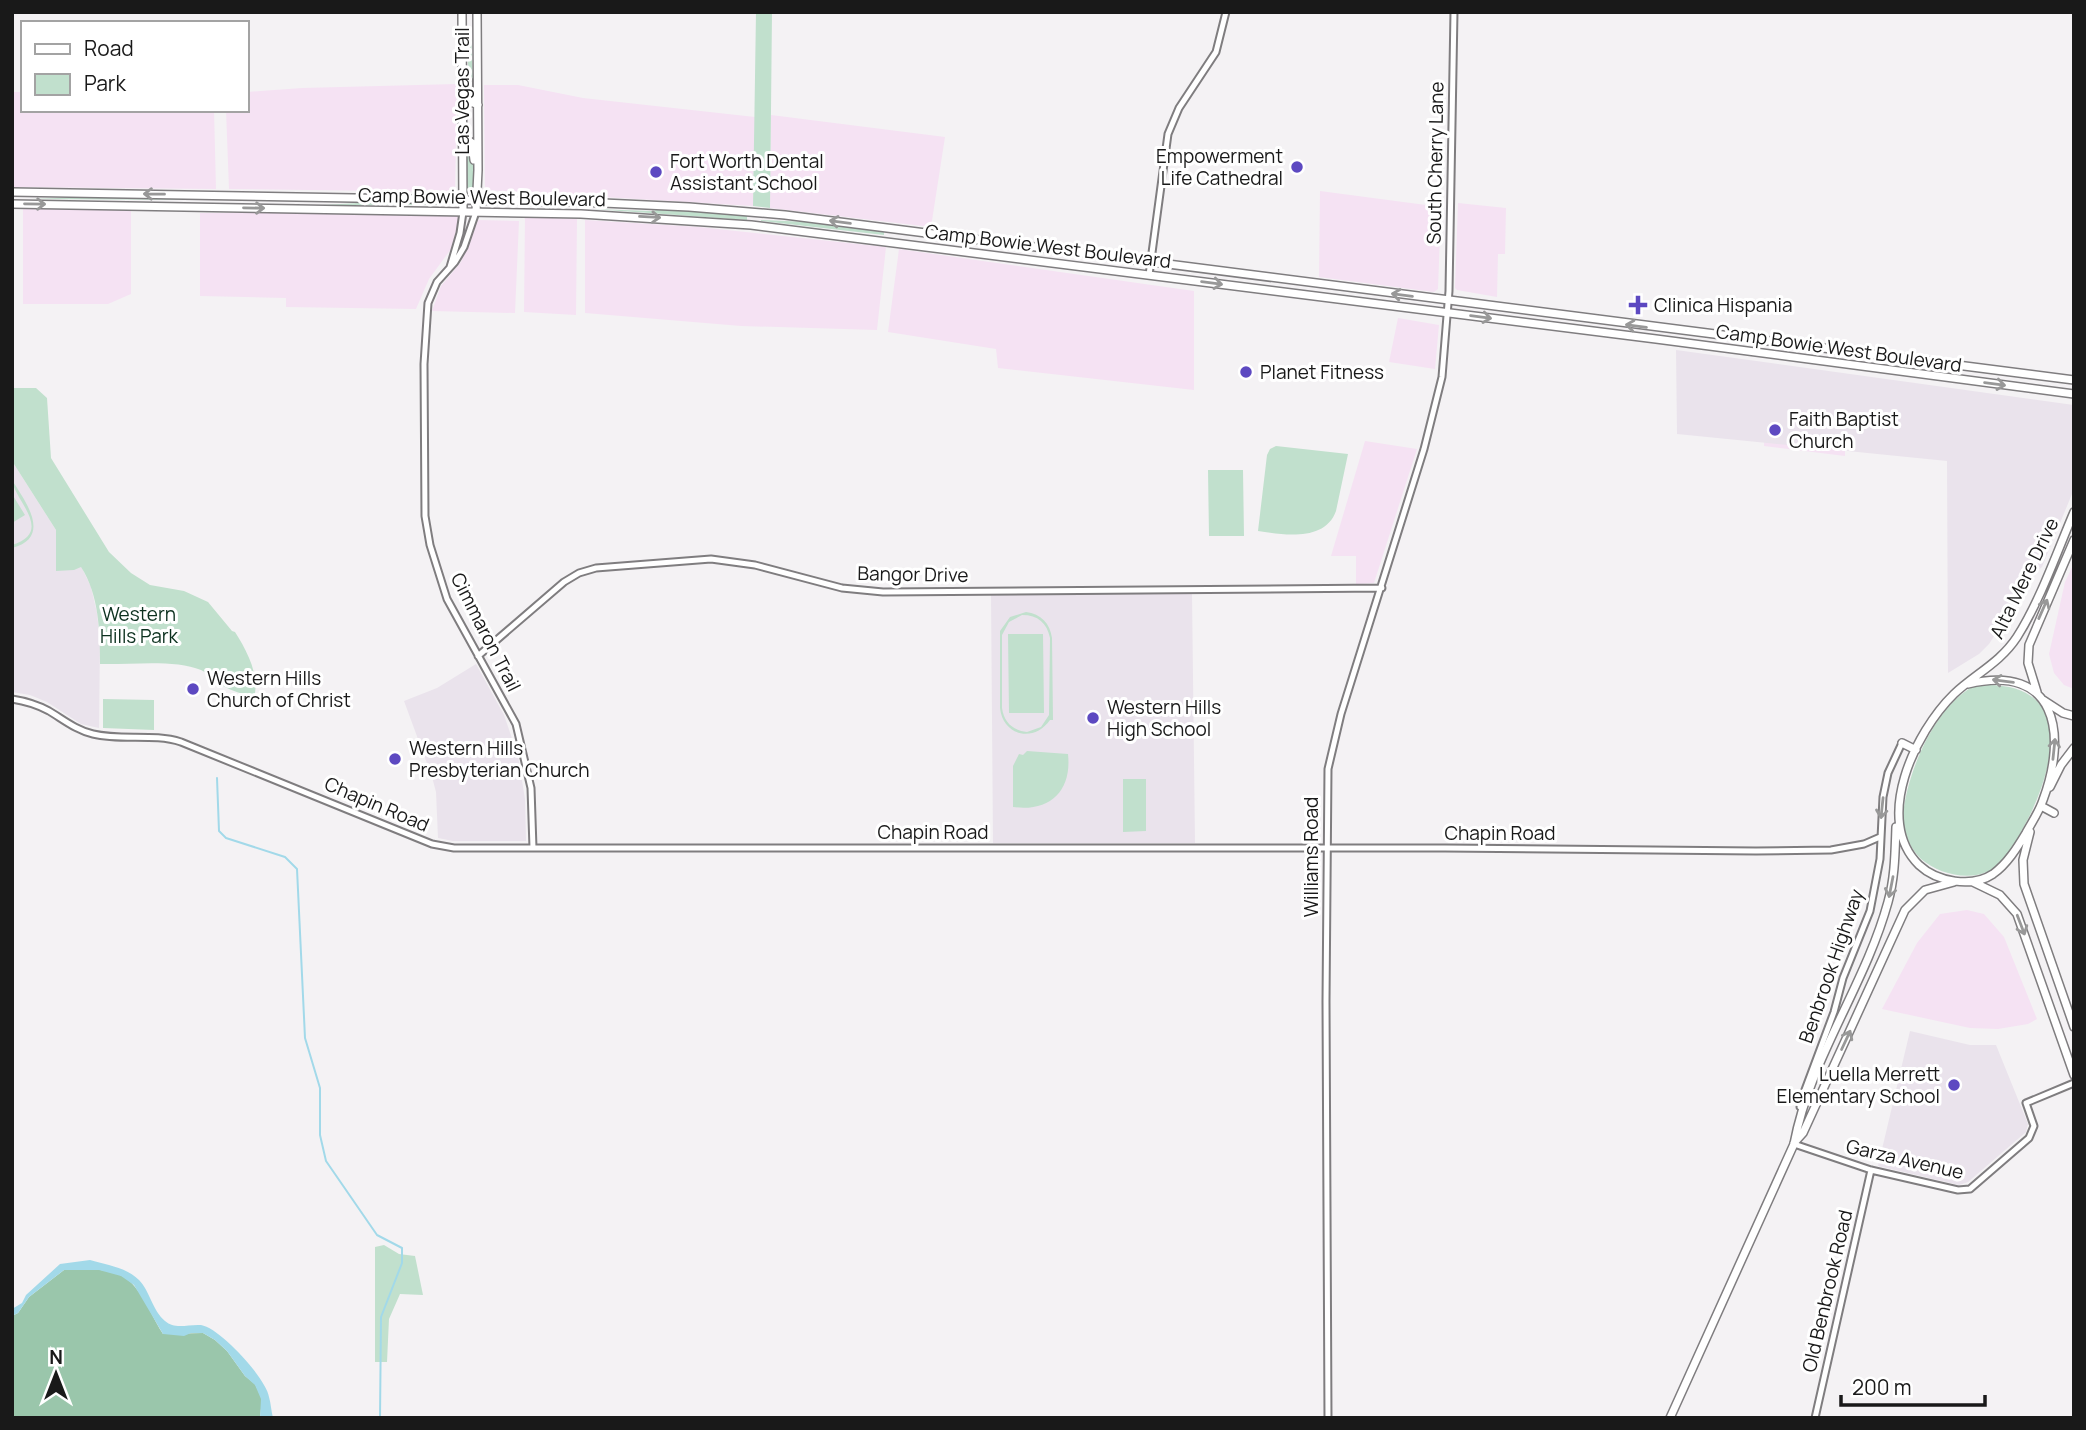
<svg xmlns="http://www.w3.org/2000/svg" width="2086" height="1430" font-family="Manrope,sans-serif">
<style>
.commercial{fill:#f5e2f3}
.built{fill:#eae3ec}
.green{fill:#c1e0cd;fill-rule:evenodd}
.forest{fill:#9ac6ab}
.water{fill:#a2d9e9}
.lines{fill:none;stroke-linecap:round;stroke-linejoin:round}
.stream{stroke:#a2d9e9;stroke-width:2}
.minor-casing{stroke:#7f7d7f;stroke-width:9}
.major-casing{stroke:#7f7d7f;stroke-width:10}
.minor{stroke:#fff;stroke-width:5}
.major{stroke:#fff;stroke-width:7}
.oneway{stroke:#989898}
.poi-dot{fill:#5d49c1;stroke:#fff;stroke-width:2.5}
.labels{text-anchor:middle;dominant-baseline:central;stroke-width:6;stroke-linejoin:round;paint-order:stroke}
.street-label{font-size:19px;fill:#191919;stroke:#fff}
.poi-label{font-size:19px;fill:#191919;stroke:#fff;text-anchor:start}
.park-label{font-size:19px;fill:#0c311f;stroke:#fff}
</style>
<rect width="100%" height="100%" fill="#f4f2f4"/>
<path class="commercial" d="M457,84L455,192L229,189L226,110H247V92L302,88Z
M484,85H518L583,98L755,117L753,206L485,190Z
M12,92H23V110H214L216,189L12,187Z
M771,115L945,137L931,227L770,208Z
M1320,191L1441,207L1438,289L1434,292L1319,277Z
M1458,203L1506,208L1505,254H1498L1497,297L1457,290L1455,288Z
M23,209H131V294L108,304H23Z
M200,213H461L451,249L429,279L416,309L286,307V298L200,296Z
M525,217L577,219L576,315L524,312Z
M478,220L519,221L515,313L432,311L441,286L461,262Z
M585,220L699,227L886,247L877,330L741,326L585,313Z
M899,249L1194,291V390L998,368L996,349L888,332Z
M1398,318L1439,325L1435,369L1389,362Z
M1765,418L1845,429V456L1764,446Z
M1365,441L1417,449L1374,583L1356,584V556H1331Z
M2074,563V689L2064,685L2054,673L2049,654L2065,582Z
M1967,910L1984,914L2004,937L2037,1019L2028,1024L1998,1029L1970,1028L1882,1009L1917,943L1940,914Z"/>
<path class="built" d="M1676,350L2074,405V489L2042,567L2025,581L2013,607L1989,644L1979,654L1948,673L1947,461L1677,434Z
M12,461L56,530V570L81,566L91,587L97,613L100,641L99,728L81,724L47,702L30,695L12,692Z
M991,594H1192L1195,843H993Z
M476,664L504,715L518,756L525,799L526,841H453L438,838L436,792L432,777L404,701L437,688Z
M1910,1031L1970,1045H1996L2028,1124L2026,1132L1968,1182L1959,1185L1878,1166Z"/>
<path class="green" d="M756,12H772L770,208L753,206Z
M471,38L474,100H472L469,87L467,39Z
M469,144C475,155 476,179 473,192H467V146Z
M86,197L210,199V200L30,199Z
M377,202L454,203V205H322Z
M593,209L651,211L664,209L747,216V220Z
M761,220L809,222L884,232V235L761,221Z
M12,388H36L47,398L51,458L109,552L131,573L150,585L184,591L208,602L232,631L235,632C247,651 260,675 254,698C244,694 232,691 223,686C215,682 210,674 201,670C175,659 129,665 100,664C100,631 99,595 81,567L74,570L56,571V530L12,461Z
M1276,446L1348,454L1336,511C1325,542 1283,535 1258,531L1267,455L1270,449Z
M1208,470H1243L1244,536H1209Z
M12,480C25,501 53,537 12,548V545C55,532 14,500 12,480Z
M12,494L25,515L12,523Z
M1026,612C1041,614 1050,623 1052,638L1053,720H1050C1034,743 1003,736 1000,708V631L1010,617ZM1022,615C1038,615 1047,623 1050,638L1049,715L1041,727L1027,732C1012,730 1004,722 1002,708V635L1009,622Z
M1008,634H1043L1044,713H1009Z
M1986,685C2074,684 2055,765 2028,819C2018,837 2009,859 1991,870C1969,882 1939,874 1921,859C1911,850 1902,831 1903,816C1906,776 1932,714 1966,691C1972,686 1979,686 1986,685Z
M103,699L154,700V730L103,728Z
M1027,751L1068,754C1072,791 1050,812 1013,807V766L1019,754L1023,755Z
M1123,779H1146V831L1123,832Z
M384,1245L399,1254L415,1256L423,1295L400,1294L389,1319L387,1362H375V1247Z"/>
<path class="forest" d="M64,1270C87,1269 120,1266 135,1287C147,1301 153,1319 163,1334L203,1333L215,1340L227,1351L245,1376L255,1384L262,1399L260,1418H12V1316L18,1313L29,1297Z"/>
<path class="water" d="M90,1260C106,1265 126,1267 139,1280C150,1291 152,1310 165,1321C175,1330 188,1324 201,1325C220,1328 266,1378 269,1397C271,1404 271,1410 273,1418H260L261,1399L255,1385L245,1376L227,1351L215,1340L203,1333H191L184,1336L163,1334L134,1285L121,1276L99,1270H64L29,1297L18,1313L12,1316V1309L22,1303L26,1295L60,1264Z"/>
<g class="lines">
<path class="stream" d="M217,778L219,831L226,838L285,857L297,869L305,1038L320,1088V1135L326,1161L377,1235L402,1248V1263L381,1317L380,1418"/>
<defs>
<path id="minor" d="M476,212L464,247L455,262L437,282L428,303L424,364L425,516L430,545L447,599L516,724L531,788L533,848
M450,267L460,233L463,212
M1149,275L1168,134L1179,108L1216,52L1226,12
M478,656L564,582L579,573L596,568L711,559L755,565L842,588L883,592L1382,588
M12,699C25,701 38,705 49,711C64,720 76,730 93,734C122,741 153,733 181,742L432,844L454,848H1445L1756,851L1831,850L1864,844L1880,837
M1800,1107L1803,1095L1834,1012L1843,978L1870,911L1880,859L1883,797L1888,773L1902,743
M1794,1144L1871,1170L1958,1190L1970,1189L2029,1138L2034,1126L2026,1103L2074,1083
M1328,1418L1326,1001L1328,769L1341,714L1424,449L1442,377L1449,291L1454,12
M1815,1418L1871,1170"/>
<path id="major" d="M462,12L463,212
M468,81L469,101L478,105
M463,137L472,143L474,160
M12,192L582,202L689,207L785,215L2074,380
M12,204L581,214L751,225L1656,339L2074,394
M476,212L478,170L477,12
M1968,684C2056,663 2068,733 2043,800C2039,812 2032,822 2026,833C2017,848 2007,864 1993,874C1972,888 1937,882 1919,865C1873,820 1915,732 1954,694C1975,674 2000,663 2017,637C2040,601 2057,552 2074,512
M2037,692L2028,663L2029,645L2074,540
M2043,700L2063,713L2074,716
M1902,743L1916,750
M2050,787L2061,765L2074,748
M2041,806L2054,813
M2030,832L2023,860L2024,884L2074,1027
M1973,882L2000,895L2017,914L2074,1075
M1794,1143L1803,1133L1905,910L1925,890L1954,882
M1670,1418L1794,1144C1810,1058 1865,986 1888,902C1895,877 1895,853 1896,827"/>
</defs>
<use href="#minor" class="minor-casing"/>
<use href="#major" class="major-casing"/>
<use href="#minor" class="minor"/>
<use href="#major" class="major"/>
</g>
<defs><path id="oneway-shaft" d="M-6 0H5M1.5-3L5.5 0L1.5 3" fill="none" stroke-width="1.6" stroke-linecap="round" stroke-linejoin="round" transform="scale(1.75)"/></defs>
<g class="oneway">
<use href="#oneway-shaft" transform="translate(154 194) rotate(-179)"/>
<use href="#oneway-shaft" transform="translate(35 204) rotate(1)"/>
<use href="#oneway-shaft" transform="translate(254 208) rotate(1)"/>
<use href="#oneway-shaft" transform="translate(650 217) rotate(3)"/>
<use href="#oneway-shaft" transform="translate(840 222) rotate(-173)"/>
<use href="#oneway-shaft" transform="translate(1212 283) rotate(7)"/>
<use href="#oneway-shaft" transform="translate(1402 295) rotate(-173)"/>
<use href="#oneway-shaft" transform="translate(1481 317) rotate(7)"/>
<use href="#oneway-shaft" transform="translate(1636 326) rotate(-173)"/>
<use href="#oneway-shaft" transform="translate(1995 384) rotate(7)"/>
<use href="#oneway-shaft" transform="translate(2043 609) rotate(-66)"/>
<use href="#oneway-shaft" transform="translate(2003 681) rotate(-173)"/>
<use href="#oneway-shaft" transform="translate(2054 749) rotate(-84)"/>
<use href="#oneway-shaft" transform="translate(1882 808) rotate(96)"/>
<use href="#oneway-shaft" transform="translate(1891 887) rotate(101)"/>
<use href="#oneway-shaft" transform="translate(2021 925) rotate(69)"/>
<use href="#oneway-shaft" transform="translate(1846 1040) rotate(-65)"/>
</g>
<g class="poi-dot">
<circle cx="1297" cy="167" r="7"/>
<circle cx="656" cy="172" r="7"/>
<path d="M1634.5 294.5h7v7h7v7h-7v7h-7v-7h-7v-7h7z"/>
<circle cx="1246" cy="372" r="7"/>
<circle cx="1775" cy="430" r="7"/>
<circle cx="193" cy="689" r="7"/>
<circle cx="1093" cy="718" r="7"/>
<circle cx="395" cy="759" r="7"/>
<circle cx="1954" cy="1085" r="7"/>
</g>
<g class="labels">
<g class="street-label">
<text transform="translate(462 91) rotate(-90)">Las Vegas Trail</text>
<text transform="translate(1435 163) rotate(-89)">South Cherry Lane</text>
<text transform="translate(482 197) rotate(1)">Camp Bowie West Boulevard</text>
<text transform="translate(1048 246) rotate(7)">Camp Bowie West Boulevard</text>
<text transform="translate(1839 348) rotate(8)">Camp Bowie West Boulevard</text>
<text transform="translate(913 574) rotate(1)">Bangor Drive</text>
<text transform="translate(2024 578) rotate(-64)">Alta Mere Drive</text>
<text transform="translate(486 632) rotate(63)">Cimmaron Trail</text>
<text transform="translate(377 804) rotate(23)">Chapin Road</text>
<text x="933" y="832">Chapin Road</text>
<text x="1500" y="833">Chapin Road</text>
<text transform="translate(1311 857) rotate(-90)">Williams Road</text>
<text transform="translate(1831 966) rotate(-71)">Benbrook Highway</text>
<text transform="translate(1905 1159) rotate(13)">Garza Avenue</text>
<text transform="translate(1827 1291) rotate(-77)">Old Benbrook Road</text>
</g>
<g class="poi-label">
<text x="1283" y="156" text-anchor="end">Empowerment<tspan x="1283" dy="22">Life Cathedral</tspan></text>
<text x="670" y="161">Fort Worth Dental<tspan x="670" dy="22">Assistant School</tspan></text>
<text x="1654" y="305">Clinica Hispania</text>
<text x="1260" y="372">Planet Fitness</text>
<text x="1789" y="419">Faith Baptist<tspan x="1789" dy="22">Church</tspan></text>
<text x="207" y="678">Western Hills<tspan x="207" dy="22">Church of Christ</tspan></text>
<text x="1107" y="707">Western Hills<tspan x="1107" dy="22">High School</tspan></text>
<text x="409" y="748">Western Hills<tspan x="409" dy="22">Presbyterian Church</tspan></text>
<text x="1940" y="1074" text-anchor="end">Luella Merrett<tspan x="1940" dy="22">Elementary School</tspan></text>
</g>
<g class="park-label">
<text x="139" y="614">Western<tspan x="139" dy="22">Hills Park</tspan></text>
</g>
</g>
<rect width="2086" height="1430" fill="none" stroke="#191919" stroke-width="28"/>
<rect x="21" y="21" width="228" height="91" fill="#ffffff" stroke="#a3a3a3" stroke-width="2"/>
<rect x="35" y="44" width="35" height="10" fill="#ffffff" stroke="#a3a3a3" stroke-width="2"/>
<text x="84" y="56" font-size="21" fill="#191919">Road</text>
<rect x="35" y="74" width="35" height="21" fill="#c1e0cd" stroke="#a3a3a3" stroke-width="2"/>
<text x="84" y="91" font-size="21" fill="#191919">Park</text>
<g transform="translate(56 1374)" stroke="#ffffff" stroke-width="5" paint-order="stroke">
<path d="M0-5L12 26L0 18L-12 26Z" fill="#191919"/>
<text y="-10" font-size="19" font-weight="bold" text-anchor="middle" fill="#191919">N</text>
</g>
<path d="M1841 1395v10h144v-10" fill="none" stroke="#191919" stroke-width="3.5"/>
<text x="1852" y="1395" font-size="21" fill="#191919" stroke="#ffffff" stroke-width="5" paint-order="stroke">200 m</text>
</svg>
